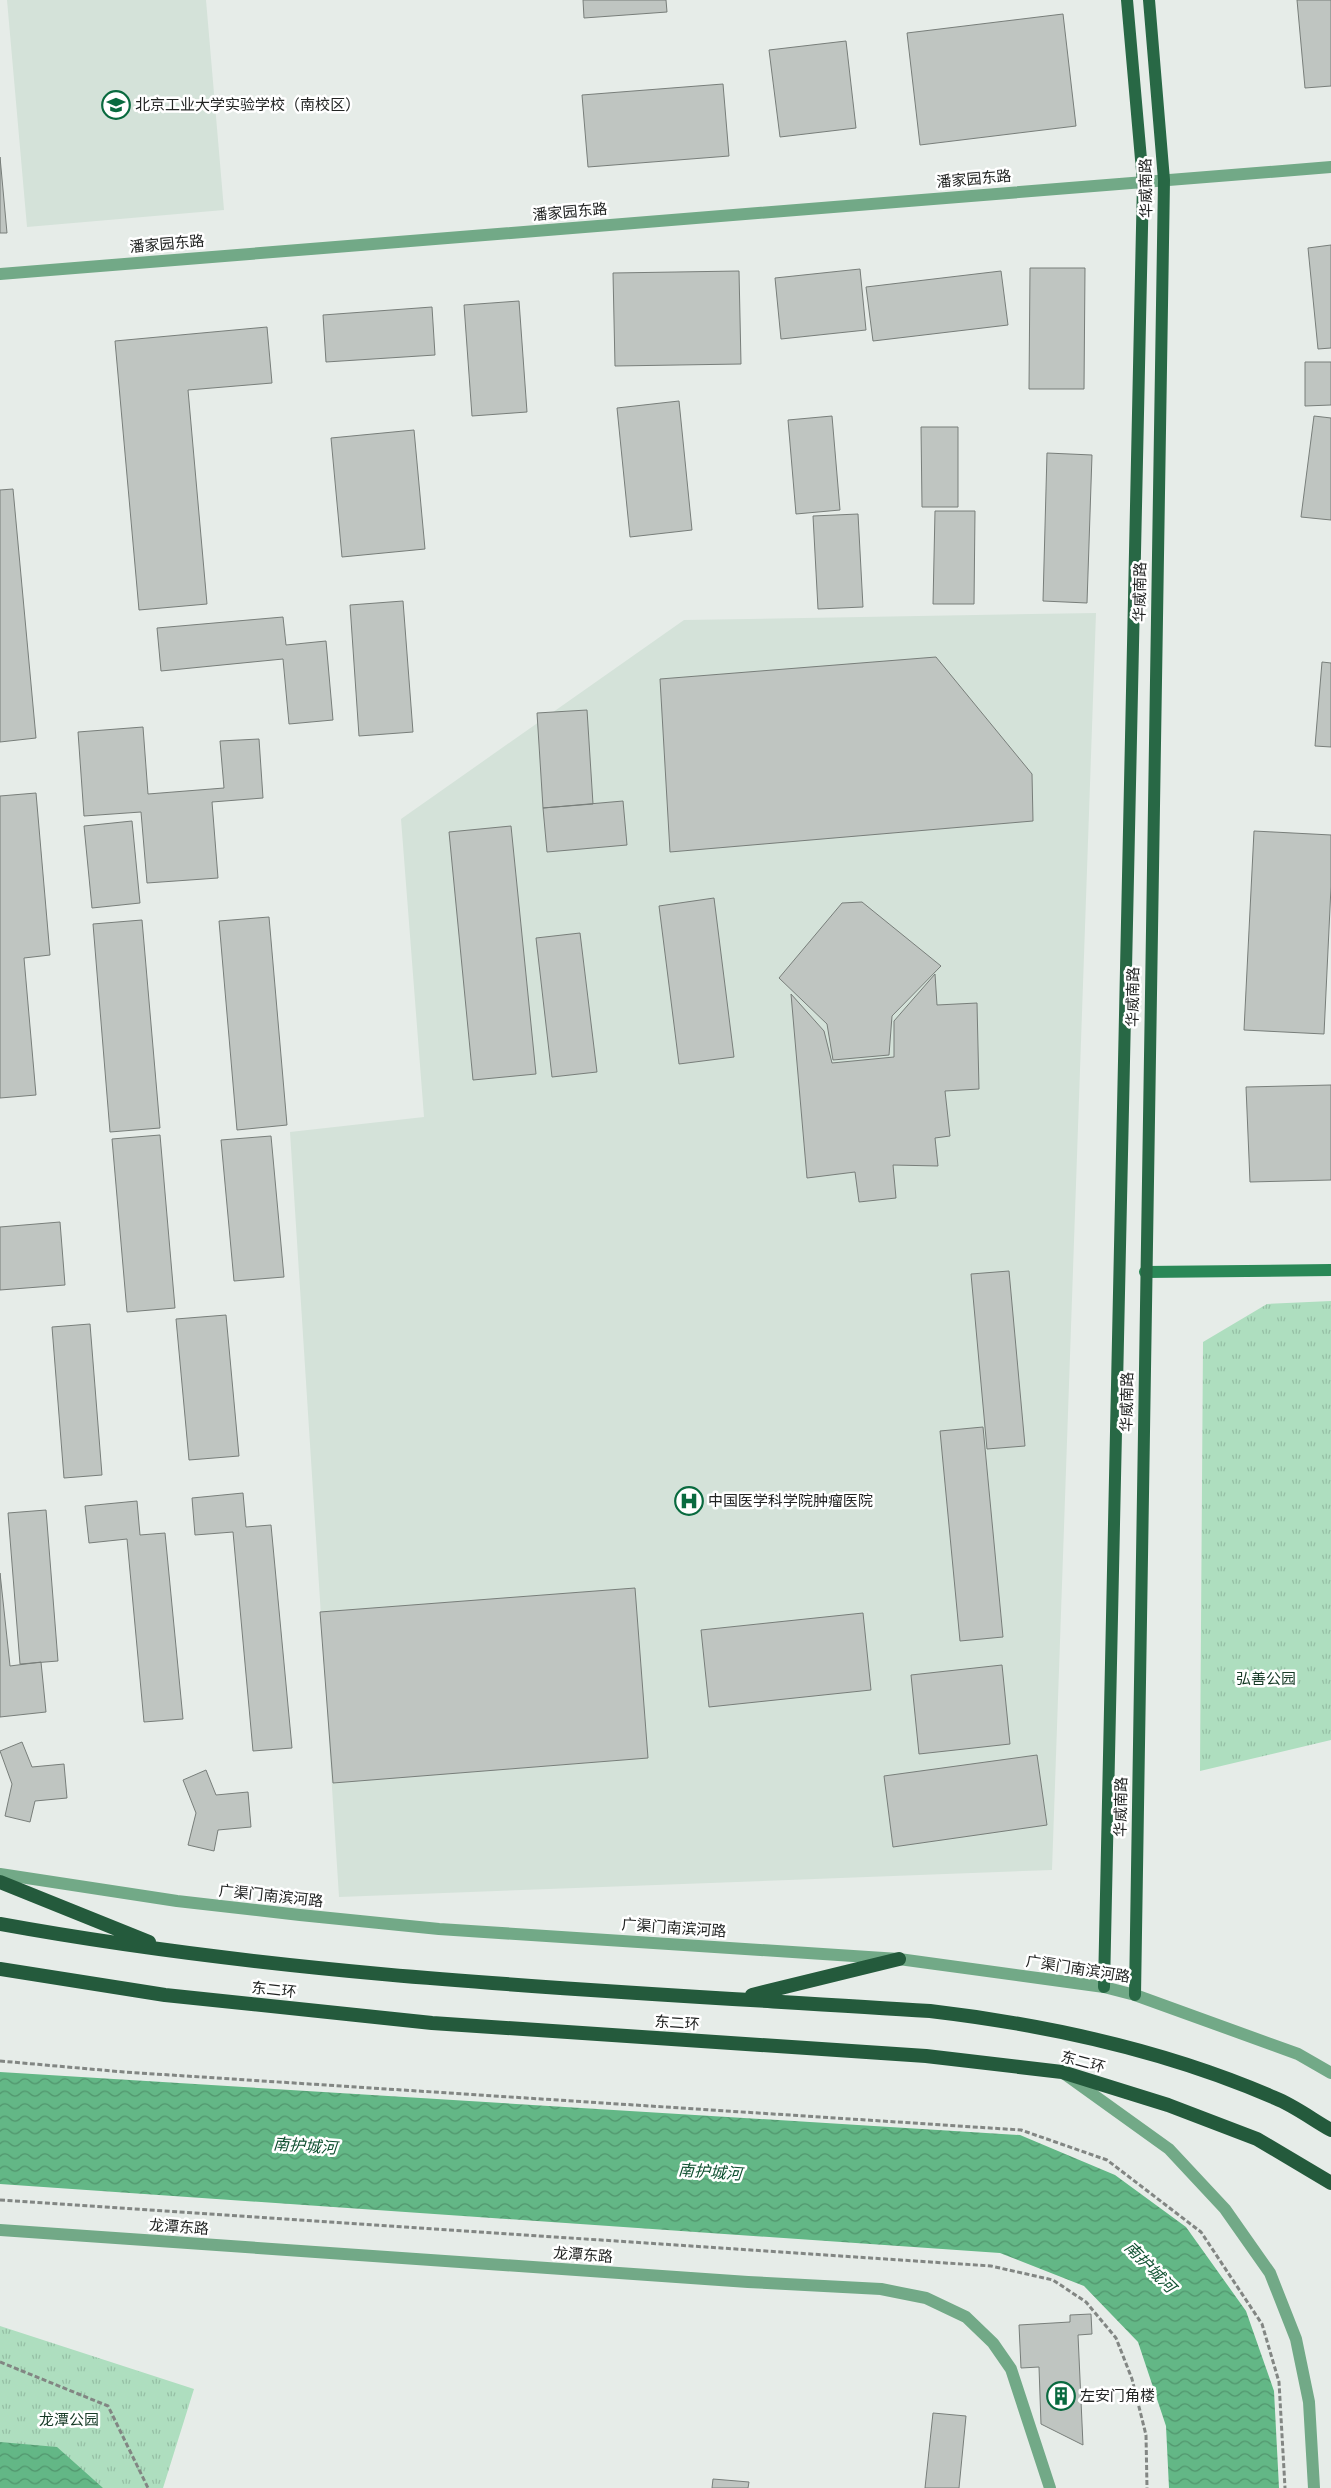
<svg xmlns="http://www.w3.org/2000/svg" width="1331" height="2488" font-family="'DejaVu Sans','Noto Sans SC',sans-serif">
<style>
.built{fill:#d4e2d9}
.grass{fill:url(#grass-tufts)}
.water{fill:url(#water-waves)}
.building{fill:#bfc5c1;stroke:#787e7a}
.lines{fill:none;stroke-linecap:round;stroke-linejoin:round}
.path{stroke:#828683;stroke-width:3;stroke-dasharray:5 2.5;stroke-linecap:butt}
.tertiary{stroke:#72a987;stroke-width:12}
.secondary{stroke:#2a8857;stroke-width:12}
.primary{stroke:#286845;stroke-width:12}
.trunk{stroke:#245a3c;stroke-width:14}
.labels{text-anchor:middle;dominant-baseline:central;stroke-width:5;stroke-linejoin:round;paint-order:stroke}
.poi-label{font-size:15px;fill:#222423;stroke:#fff;text-anchor:start}
.street-label{font-size:15px;fill:#222423;stroke:#fff}
.park-label{font-size:15px;fill:#163a26;stroke:#fff}
.water-label{font-size:16px;font-style:italic;fill:#0f5030;stroke:#fff}
</style>
<defs>
<pattern id="grass-tufts" width="24" height="20" patternUnits="userSpaceOnUse" patternTransform="scale(1.25)"><rect width="24" height="20" fill="#aedebf"/><path d="M3 7l-1-3M5 7V3M7 7l1-3M15 17l-1-3M17 17v-4M19 17l1-3" fill="none" stroke="#95bea4"/></pattern>
<pattern id="water-waves" width="16" height="10" patternUnits="userSpaceOnUse" patternTransform="scale(1.25)"><rect width="16" height="10" fill="#63b786"/><path d="M0 5q4-4 8 0t8 0" fill="none" stroke="#51956d"/></pattern>
</defs>
<rect width="100%" height="100%" fill="#e6ece8"/>
<path class="built" d="M7,0H206L224,210L27,227Z
M1096,613L1052,1870L339,1897L290,1132L424,1117L401,819L684,620Z"/>
<path class="grass" d="M1331,1301V1740L1200,1771L1203,1342L1267,1304Z
M0,2326L194,2389L163,2488H0Z"/>
<path class="water" d="M0,2072L1020,2135L1115,2175L1186,2227L1246,2311L1274,2391L1279,2488H1169L1166,2426L1138,2342L1084,2286L1000,2253L0,2184Z
M0,2442L57,2447L103,2488H0Z"/>
<path class="building" d="M583,0H666L667,12L584,18Z
M1297,0H1331V86L1305,88Z
M1063,14L1076,126L920,145L907,33Z
M846,41L856,128L780,137L769,50Z
M723,84L729,156L588,167L582,95Z
M0,157L7,233H0Z
M1331,245V348L1318,349L1308,248Z
M1030,268H1085L1084,389H1029Z
M860,269L866,330L781,339L775,278Z
M739,271L741,364L615,366L613,273Z
M1001,271L1008,325L873,341L866,287Z
M519,301L527,412L472,416L464,305Z
M432,307L435,355L326,362L323,315Z
M267,327L272,383L188,390L207,604L139,610L115,341Z
M1305,362H1331V405L1305,406Z
M679,401L692,530L630,537L617,408Z
M832,416L840,510L796,514L788,420Z
M1314,416L1331,418V520L1301,517Z
M921,427H958V507H922Z
M414,430L425,549L342,557L331,438Z
M1047,453L1092,455L1087,603L1043,601Z
M13,489L36,738L0,742V490Z
M935,511H975L974,604H933Z
M858,514L863,607L818,609L813,516Z
M403,601L413,732L359,736L350,605Z
M283,617L286,645L326,641L333,720L289,724L283,659L161,671L157,628Z
M936,657L1032,774L1033,821L670,852L660,679Z
M1322,662L1331,663V747L1315,746Z
M587,710L593,804L543,808L537,713Z
M143,727L148,794L224,788L220,741L259,739L263,798L212,802L218,878L147,883L141,812L84,816L78,732Z
M36,793L50,955L24,958L36,1095L0,1098V796Z
M623,801L627,845L547,852L543,808Z
M132,821L140,903L92,908L84,826Z
M511,826L536,1074L473,1080L449,832Z
M1254,831L1331,835V887L1324,1034L1244,1030Z
M714,898L734,1057L679,1064L659,906Z
M862,902L941,966L892,1016L889,1055L833,1060L827,1024L779,978L842,903Z
M269,917L287,1125L237,1130L219,921Z
M142,920L160,1128L110,1132L93,924Z
M580,933L597,1072L552,1077L536,938Z
M935,974L937,1005L977,1003L979,1089L945,1091L950,1136L935,1138L938,1166L893,1165L896,1198L859,1202L855,1172L807,1178L791,994L824,1031L832,1063L894,1057V1021Z
M1331,1085V1180L1250,1182L1246,1087Z
M160,1135L175,1308L127,1312L112,1139Z
M271,1136L284,1277L234,1281L221,1140Z
M60,1222L65,1285L0,1290V1227Z
M1009,1271L1025,1446L987,1449L971,1274Z
M226,1315L239,1456L189,1460L176,1319Z
M90,1324L102,1475L64,1478L52,1327Z
M983,1427L1003,1637L960,1641L940,1431Z
M243,1493L246,1527L271,1525L292,1748L253,1751L233,1532L195,1535L192,1498Z
M137,1501L140,1535L165,1533L183,1719L144,1722L127,1539L89,1543L85,1506Z
M46,1510L58,1661L20,1664L8,1513Z
M0,1573L10,1666L41,1662L46,1712L0,1717Z
M635,1588L648,1758L333,1783L320,1612Z
M863,1613L871,1690L709,1707L701,1630Z
M1002,1665L1010,1744L919,1754L911,1675Z
M22,1742L32,1767L64,1764L67,1798L35,1801L30,1822L5,1816L12,1784L0,1751Z
M1037,1755L1047,1825L893,1847L884,1776Z
M206,1770L216,1795L248,1792L251,1827L218,1830L214,1851L188,1845L196,1813L183,1780Z
M1091,2314L1092,2334L1078,2335L1083,2445L1041,2424L1039,2367L1021,2368L1019,2325L1070,2322V2315Z
M933,2413L966,2416L959,2488H925Z
M713,2479L749,2482L748,2488H712Z"/>
<g class="lines">
<path class="path" d="M0,2061L124,2072L1021,2130L1107,2160L1201,2232L1262,2324L1279,2382L1285,2488
M0,2200L991,2266L1053,2280L1086,2302L1116,2338L1132,2379L1146,2435L1147,2488
M0,2362L108,2406L148,2488"/>
<path class="tertiary" d="M0,274L1331,167
M0,1874L177,1901L300,1915L439,1929L899,1959L1104,1987L1135,1995L1298,2054L1331,2073
M1066,2075L1169,2149L1225,2209L1270,2273L1296,2339L1309,2402L1314,2488
M0,2230L748,2282L881,2289L926,2298L966,2317L993,2343L1011,2369L1050,2488"/>
<path class="secondary" d="M1145,1272L1331,1270"/>
<path class="primary" d="M1104,1987L1143,182L1127,0
M1135,1995L1164,180L1149,0"/>
<path class="trunk" d="M0,1882L149,1942
M0,1924C307,1980 620,1991 930,2011C1049,2025 1165,2050 1275,2098C1295,2106 1313,2120 1331,2130
M0,1969L165,1995L432,2023L926,2056L1062,2072L1168,2105L1257,2139L1331,2183
M752,1995L899,1959"/>
</g>
<defs>
<symbol id="school-ring" viewBox="-11 -11 22 22"><circle r="9.5" fill="#fff" stroke="#096a3f" stroke-width="1.5"/><path d="M0-5L7-2L0 1L-7-2ZM-4 1L0 2.5L4 1V4Q0 6-4 4Z" fill="#096a3f"/></symbol>
<symbol id="hospital-ring" viewBox="-11 -11 22 22"><circle r="9.5" fill="#fff" stroke="#096a3f" stroke-width="1.5"/><path d="M-5-5h3v3.5h4V-5h3V5h-3V1.5h-4V5h-3Z" fill="#096a3f"/></symbol>
<symbol id="building-ring" viewBox="-11 -11 22 22"><circle r="9.5" fill="#fff" stroke="#096a3f" stroke-width="1.5"/><path d="M-4-6H4V6H1V3H-1V6H-4ZM-2.5-4.3h1.7v1.8h-1.7ZM.8-4.3h1.7v1.8H.8ZM-2.5-1h1.7V.8h-1.7ZM.8-1h1.7V.8H.8Z" fill="#096a3f"/></symbol>
</defs>
<g fill-rule="evenodd">
<use href="#school-ring" x="100" y="89" width="32" height="32"/>
<use href="#hospital-ring" x="673" y="1485" width="32" height="32"/>
<use href="#building-ring" x="1045" y="2380" width="32" height="32"/>
</g>
<g class="labels">
<g class="poi-label">
<text x="135" y="105">北京工业大学实验学校（南校区）</text>
<text x="708" y="1501">中国医学科学院肿瘤医院</text>
<text x="1080" y="2396">左安门角楼</text>
</g>
<g class="street-label">
<text transform="translate(974 179) rotate(-5)">潘家园东路</text>
<text transform="translate(1146 188) rotate(-91)">华威南路</text>
<text transform="translate(570 212) rotate(-5)">潘家园东路</text>
<text transform="translate(167 244) rotate(-5)">潘家园东路</text>
<text transform="translate(1140 592) rotate(-89)">华威南路</text>
<text transform="translate(1133 997) rotate(-89)">华威南路</text>
<text transform="translate(1127 1402) rotate(-89)">华威南路</text>
<text transform="translate(1121 1807) rotate(-89)">华威南路</text>
<text transform="translate(271 1896) rotate(6)">广渠门南滨河路</text>
<text transform="translate(674 1928) rotate(4)">广渠门南滨河路</text>
<text transform="translate(1078 1969) rotate(9)">广渠门南滨河路</text>
<text transform="translate(274 1990) rotate(6)">东二环</text>
<text transform="translate(677 2023) rotate(4)">东二环</text>
<text transform="translate(1083 2062) rotate(15)">东二环</text>
<text transform="translate(179 2227) rotate(4)">龙潭东路</text>
<text transform="translate(583 2255) rotate(4)">龙潭东路</text>
</g>
<g class="park-label">
<text x="1266" y="1679">弘善公园</text>
<text x="69" y="2420">龙潭公园</text>
</g>
<g class="water-label">
<text transform="translate(305 2146) rotate(4)">南护城河</text>
<text transform="translate(710 2172) rotate(4)">南护城河</text>
<text transform="translate(1150 2267) rotate(45)">南护城河</text>
</g>
</g>
</svg>
